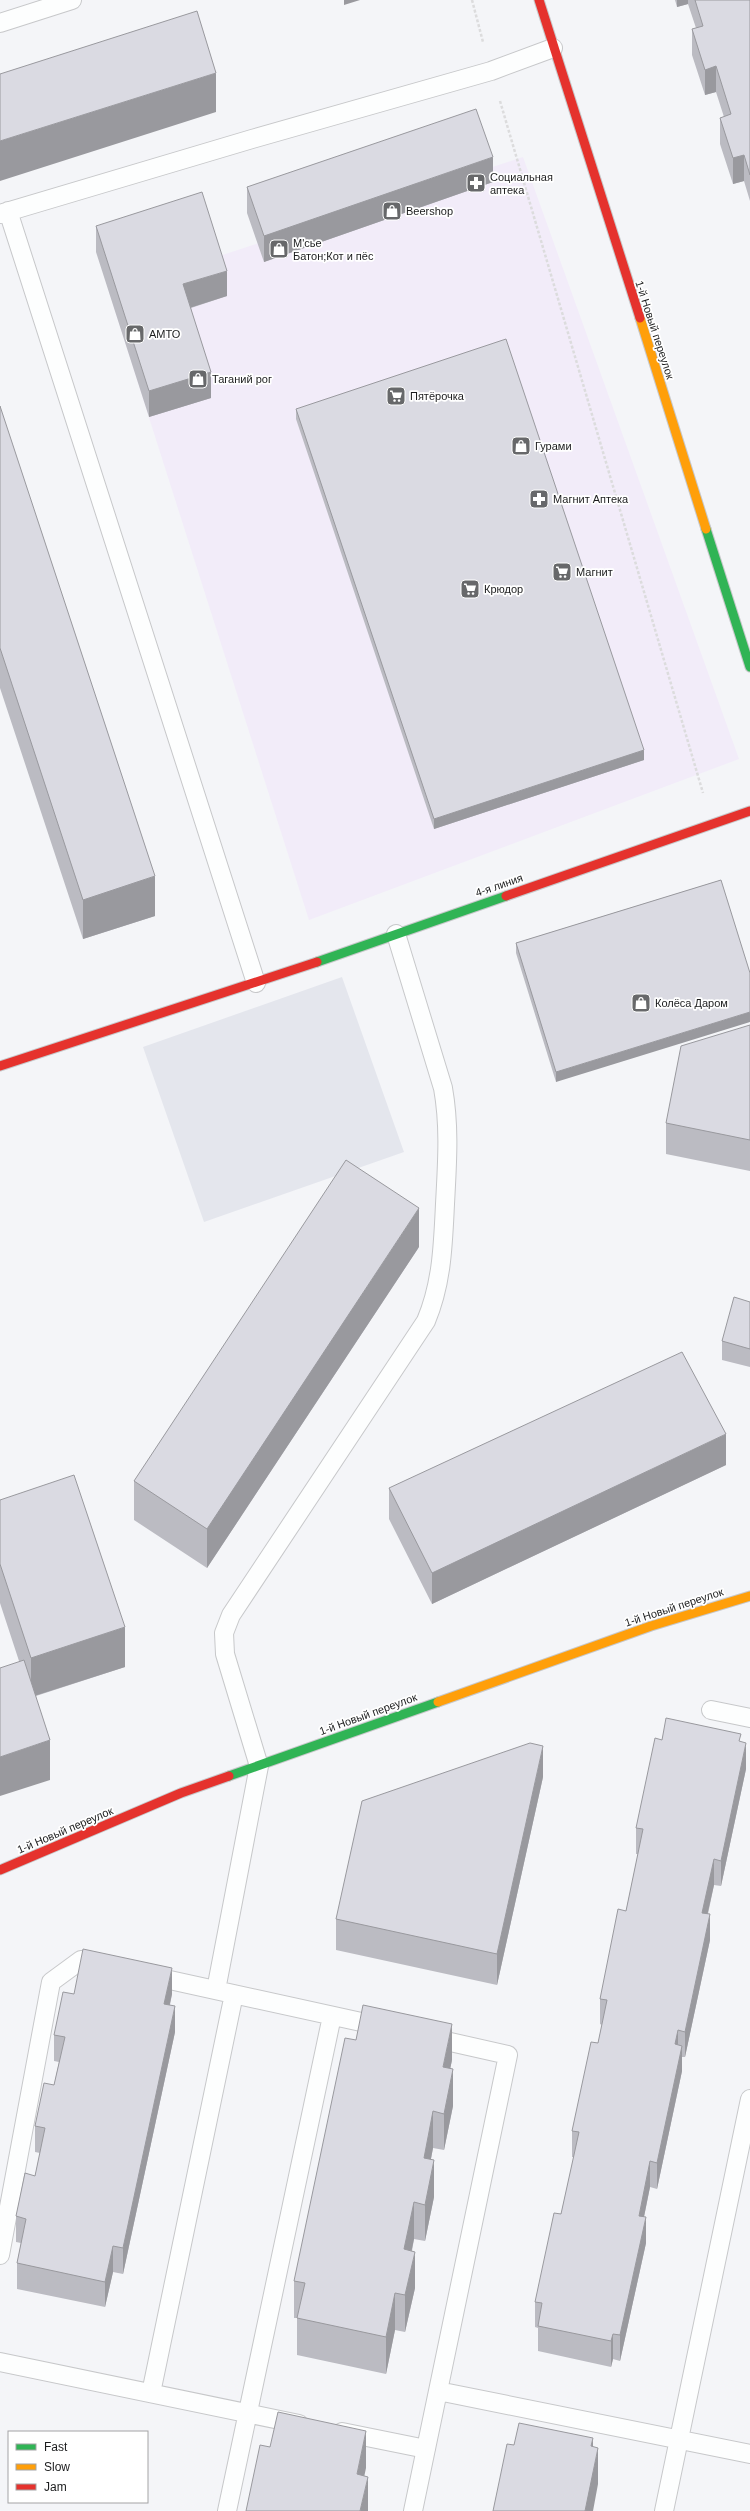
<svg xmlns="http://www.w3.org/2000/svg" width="750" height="2511" font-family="Arial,sans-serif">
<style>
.commercial{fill:#f2ecf9}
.built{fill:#e4e6ed}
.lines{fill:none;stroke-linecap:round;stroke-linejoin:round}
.lane-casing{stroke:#c7c8ca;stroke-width:20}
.fast-casing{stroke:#c7c8ca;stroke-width:11}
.slow-casing{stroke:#c7c8ca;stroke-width:11}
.jam-casing{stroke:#c7c8ca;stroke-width:11}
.path{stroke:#dcdcdd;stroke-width:2.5;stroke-dasharray:3 2;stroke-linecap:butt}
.lane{stroke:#fdfefe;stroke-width:18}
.fast{stroke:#30b455;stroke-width:9}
.slow{stroke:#ff9f0a;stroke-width:9}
.jam{stroke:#e5322d;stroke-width:9}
.wall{fill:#bbbbc2}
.shaded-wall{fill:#99999e}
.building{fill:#dadae2;stroke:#99999e}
.labels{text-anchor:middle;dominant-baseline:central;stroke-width:3.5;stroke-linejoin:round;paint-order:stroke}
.poi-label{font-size:11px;fill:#1b1c1d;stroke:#fff;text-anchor:start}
.street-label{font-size:11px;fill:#1b1c1d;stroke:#fff}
</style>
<rect width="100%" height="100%" fill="#f4f5f8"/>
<path class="commercial" d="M523,157L739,759L309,920L109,292Z"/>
<path class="built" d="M342,977L404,1152L204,1222L143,1047Z"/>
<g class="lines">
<defs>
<path id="lane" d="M0,23L72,0
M8,211L256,983
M0,214L252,139L491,71L553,48
M711,1710L750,1718
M147,1975L384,2027
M216,1990L259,1766L225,1654L224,1633L231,1615L426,1321C442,1283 443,1245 445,1204C447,1165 450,1127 443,1088L396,934
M0,2255L51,1982L81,1960L105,1965
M0,2362L299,2424
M438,2391L750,2454
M151,2393L234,1994
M342,2432L426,2449
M227,2511L332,2016
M413,2511L508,2055L428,2037
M664,2511L750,2099"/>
<path id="fast" d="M706,529L750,667
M317,962L506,896
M229,1776L438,1702"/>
<path id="slow" d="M640,318L706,529
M438,1702L651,1626L750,1596"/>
<path id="jam" d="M539,0L640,318
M506,896L750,811
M0,1066L317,962
M0,1870L181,1793L229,1776"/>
</defs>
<use href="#lane" class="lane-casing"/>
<use href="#fast" class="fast-casing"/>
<use href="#slow" class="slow-casing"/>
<use href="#jam" class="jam-casing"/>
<path class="path" d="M472,0L483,42
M500,101L703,793"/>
<use href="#lane" class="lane"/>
<use href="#fast" class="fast"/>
<use href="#slow" class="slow"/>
<use href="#jam" class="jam"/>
</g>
<path class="wall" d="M675,0H750V201L744,181L733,184L720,144V118L724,117L716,92L705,95L692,55V29L696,28L688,4L677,7Z
M493,182L264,262L247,213V187Z
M96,226L227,296L191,308L211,398L149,417L96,252Z
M0,406L155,916L83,939L0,688Z
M296,409L644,760L434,829L296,419Z
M721,880L556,1082L516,953V943Z
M750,1025V1171L666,1154V1123Z
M419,1247L207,1568L134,1520V1481Z
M750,1302V1367L722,1360V1341Z
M726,1465L432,1604L389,1519V1488Z
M0,1500L125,1667L36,1696L50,1780L19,1661L0,1603Z
M662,1740L741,1742L746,1769L721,1886L714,1885L708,1914L710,1940L685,2057H682V2071L657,2189L650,2187L644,2217L646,2243L620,2361L613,2359L611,2367L538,2351V2328L535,2327V2302L561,2214L574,2157H572V2131L598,2043L602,2025L600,2024V1999L626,1911L638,1854H636V1828Z
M543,1777L497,1985L336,1950V1919Z
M74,1994H172L170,2005L175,2032L123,2274L113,2272L105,2307L17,2289V2263L21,2243L16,2242V2216L35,2176L40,2153L35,2152V2126L54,2085L59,2062L54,2061V2035Z
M452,2060L450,2069L453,2106L444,2150L433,2148L431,2159L434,2197L425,2241L414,2239L412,2251L415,2288L405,2332L395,2330L386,2374L297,2355V2318H294V2281Z"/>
<path class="shaded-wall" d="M344,0H360L344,5Z
M677,0H688V4L677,7Z
M716,66V92L705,95V70Z
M216,73V112L0,181V141Z
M744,155V181L733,184V158Z
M493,157V182L264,262V236Z
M227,271V296L183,310V284Z
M211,372V398L149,417V391Z
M644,750V760L434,829V819Z
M155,876V916L83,939V900Z
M750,1012V1022L556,1082V1072Z
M419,1208V1247L207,1568V1529Z
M726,1434V1465L432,1604V1573Z
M125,1627V1667L31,1697V1658Z
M50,1740V1780L0,1796V1757Z
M746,1743V1769L721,1886V1861Z
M543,1746V1777L497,1985V1954Z
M714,1859V1885L702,1938V1913Z
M710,1914V1940L685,2057V2032Z
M172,1968V1994L164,2030V2004Z
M175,2006V2032L123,2274V2248Z
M452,2024V2060L443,2104V2067Z
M678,2030V2056L675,2044Z
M682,2046V2071L657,2189V2163Z
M453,2069V2106L444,2150V2114Z
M433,2111V2148L424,2194V2158Z
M434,2160V2197L425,2241V2205Z
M650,2161V2187L639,2241V2216Z
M414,2202V2239L404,2286V2249Z
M646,2217V2243L620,2361V2335Z
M113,2246V2272L105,2307V2282Z
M415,2252V2288L405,2332V2295Z
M395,2293V2330L386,2374V2337Z
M613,2334V2359L611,2367V2341Z
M366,2431V2468L357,2511V2474Z
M593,2438V2472L598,2448V2484L593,2511H585L591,2446Z
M368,2477V2511H360Z"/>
<path class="building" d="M695,0H750V175L744,155L733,158L720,118L731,114L716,66L705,70L692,29L703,26Z
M197,11L216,73L0,141V74Z
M476,109L493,157L264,236L247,187Z
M202,192L227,271L183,284L211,372L149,391L96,226Z
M506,339L644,750L434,819L296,409Z
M0,406L155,876L83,900L0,648Z
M721,880L750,973V1012L556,1072L516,943Z
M750,1025V1140L666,1123L681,1046Z
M346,1160L419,1208L207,1529L134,1481Z
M734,1297L750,1302V1349L722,1341Z
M682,1352L726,1434L432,1573L389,1488Z
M74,1475L125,1627L31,1658L0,1564V1500Z
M24,1660L50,1740L0,1757V1668Z
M666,1718L741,1734L739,1741L746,1743L721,1861L714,1859L702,1913L710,1914L685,2032L678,2030L675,2044L682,2046L657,2163L650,2161L639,2216L646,2217L620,2335L613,2334L611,2341L538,2326L542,2303L535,2302L554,2213L561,2214L579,2132L572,2131L591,2042L598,2043L607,2000L600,1999L618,1909L626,1911L643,1829L636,1828L655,1738L662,1740Z
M530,1743L543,1746L497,1954L336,1919L362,1801Z
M83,1949L172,1968L164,2004L175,2006L123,2248L113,2246L105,2282L17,2263L26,2219L16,2216L25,2173L35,2176L45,2128L35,2126L44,2083L54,2085L65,2037L54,2035L63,1992L74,1994Z
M363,2005L452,2024L443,2067L453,2069L444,2114L433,2111L424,2158L434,2160L425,2205L414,2202L404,2249L415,2252L405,2295L395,2293L386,2337L297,2318L305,2283L294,2281L345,2038L356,2040Z
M278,2412L366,2431L357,2474L368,2477L360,2511H246L260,2445L270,2447Z
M519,2423L593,2438L591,2446L598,2448L585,2511H493L507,2444L514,2445Z"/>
<defs>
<symbol id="pharmacy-square" viewBox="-11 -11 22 22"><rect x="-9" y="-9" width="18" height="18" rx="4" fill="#67686a" stroke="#fff"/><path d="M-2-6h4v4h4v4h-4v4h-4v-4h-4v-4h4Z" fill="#fff"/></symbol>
<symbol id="shop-square" viewBox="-11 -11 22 22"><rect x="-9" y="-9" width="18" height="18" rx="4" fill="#67686a" stroke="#fff"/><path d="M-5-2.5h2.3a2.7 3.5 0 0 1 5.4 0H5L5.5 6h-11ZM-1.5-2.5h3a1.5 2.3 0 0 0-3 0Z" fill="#fff"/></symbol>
<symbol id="supermarket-square" viewBox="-11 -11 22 22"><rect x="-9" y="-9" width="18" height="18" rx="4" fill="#67686a" stroke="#fff"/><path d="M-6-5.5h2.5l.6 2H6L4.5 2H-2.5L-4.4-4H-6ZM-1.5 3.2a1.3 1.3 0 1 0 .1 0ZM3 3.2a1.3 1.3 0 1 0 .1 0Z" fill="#fff"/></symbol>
</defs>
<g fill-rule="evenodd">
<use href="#pharmacy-square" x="465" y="172" width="22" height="22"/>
<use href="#shop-square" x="381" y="200" width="22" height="22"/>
<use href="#shop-square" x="268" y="238" width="22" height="22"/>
<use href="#shop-square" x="124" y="323" width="22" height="22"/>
<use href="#shop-square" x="187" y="368" width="22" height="22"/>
<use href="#supermarket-square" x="385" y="385" width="22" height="22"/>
<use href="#shop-square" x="510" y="435" width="22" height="22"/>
<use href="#pharmacy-square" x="528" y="488" width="22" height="22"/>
<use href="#supermarket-square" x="551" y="561" width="22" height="22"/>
<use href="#supermarket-square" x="459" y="578" width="22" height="22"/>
<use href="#shop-square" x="630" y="992" width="22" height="22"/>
</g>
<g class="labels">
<g class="poi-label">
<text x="490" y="177">Социальная<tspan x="490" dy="13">аптека</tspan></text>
<text x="406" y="211">Beershop</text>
<text x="293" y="243">М'сье<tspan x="293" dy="13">Батон;Кот и пёс</tspan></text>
<text x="149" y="334">АМТО</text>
<text x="212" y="379">Таганий рог</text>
<text x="410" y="396">Пятёрочка</text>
<text x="535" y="446">Гурами</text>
<text x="553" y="499">Магнит Аптека</text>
<text x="576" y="572">Магнит</text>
<text x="484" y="589">Крюдор</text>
<text x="655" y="1003">Колёса Даром</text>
</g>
<g class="street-label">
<text transform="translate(655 330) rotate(72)">1-й Новый переулок</text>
<text transform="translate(499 885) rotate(-19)">4-я линия</text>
<text transform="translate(674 1607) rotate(-18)">1-й Новый переулок</text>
<text transform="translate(368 1714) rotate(-20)">1-й Новый переулок</text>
<text transform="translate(65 1830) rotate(-23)">1-й Новый переулок</text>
</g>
</g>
<rect x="8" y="2431" width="140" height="72" fill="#ffffff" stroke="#a4a4a5"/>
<rect x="16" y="2444" width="20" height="6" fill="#30b455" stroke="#a4a4a5"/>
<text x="44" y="2451" font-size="12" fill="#1b1c1d">Fast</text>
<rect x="16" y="2464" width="20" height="6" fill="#ff9f0a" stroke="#a4a4a5"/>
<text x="44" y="2471" font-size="12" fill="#1b1c1d">Slow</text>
<rect x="16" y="2484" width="20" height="6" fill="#e5322d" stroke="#a4a4a5"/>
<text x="44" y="2491" font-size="12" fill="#1b1c1d">Jam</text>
</svg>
